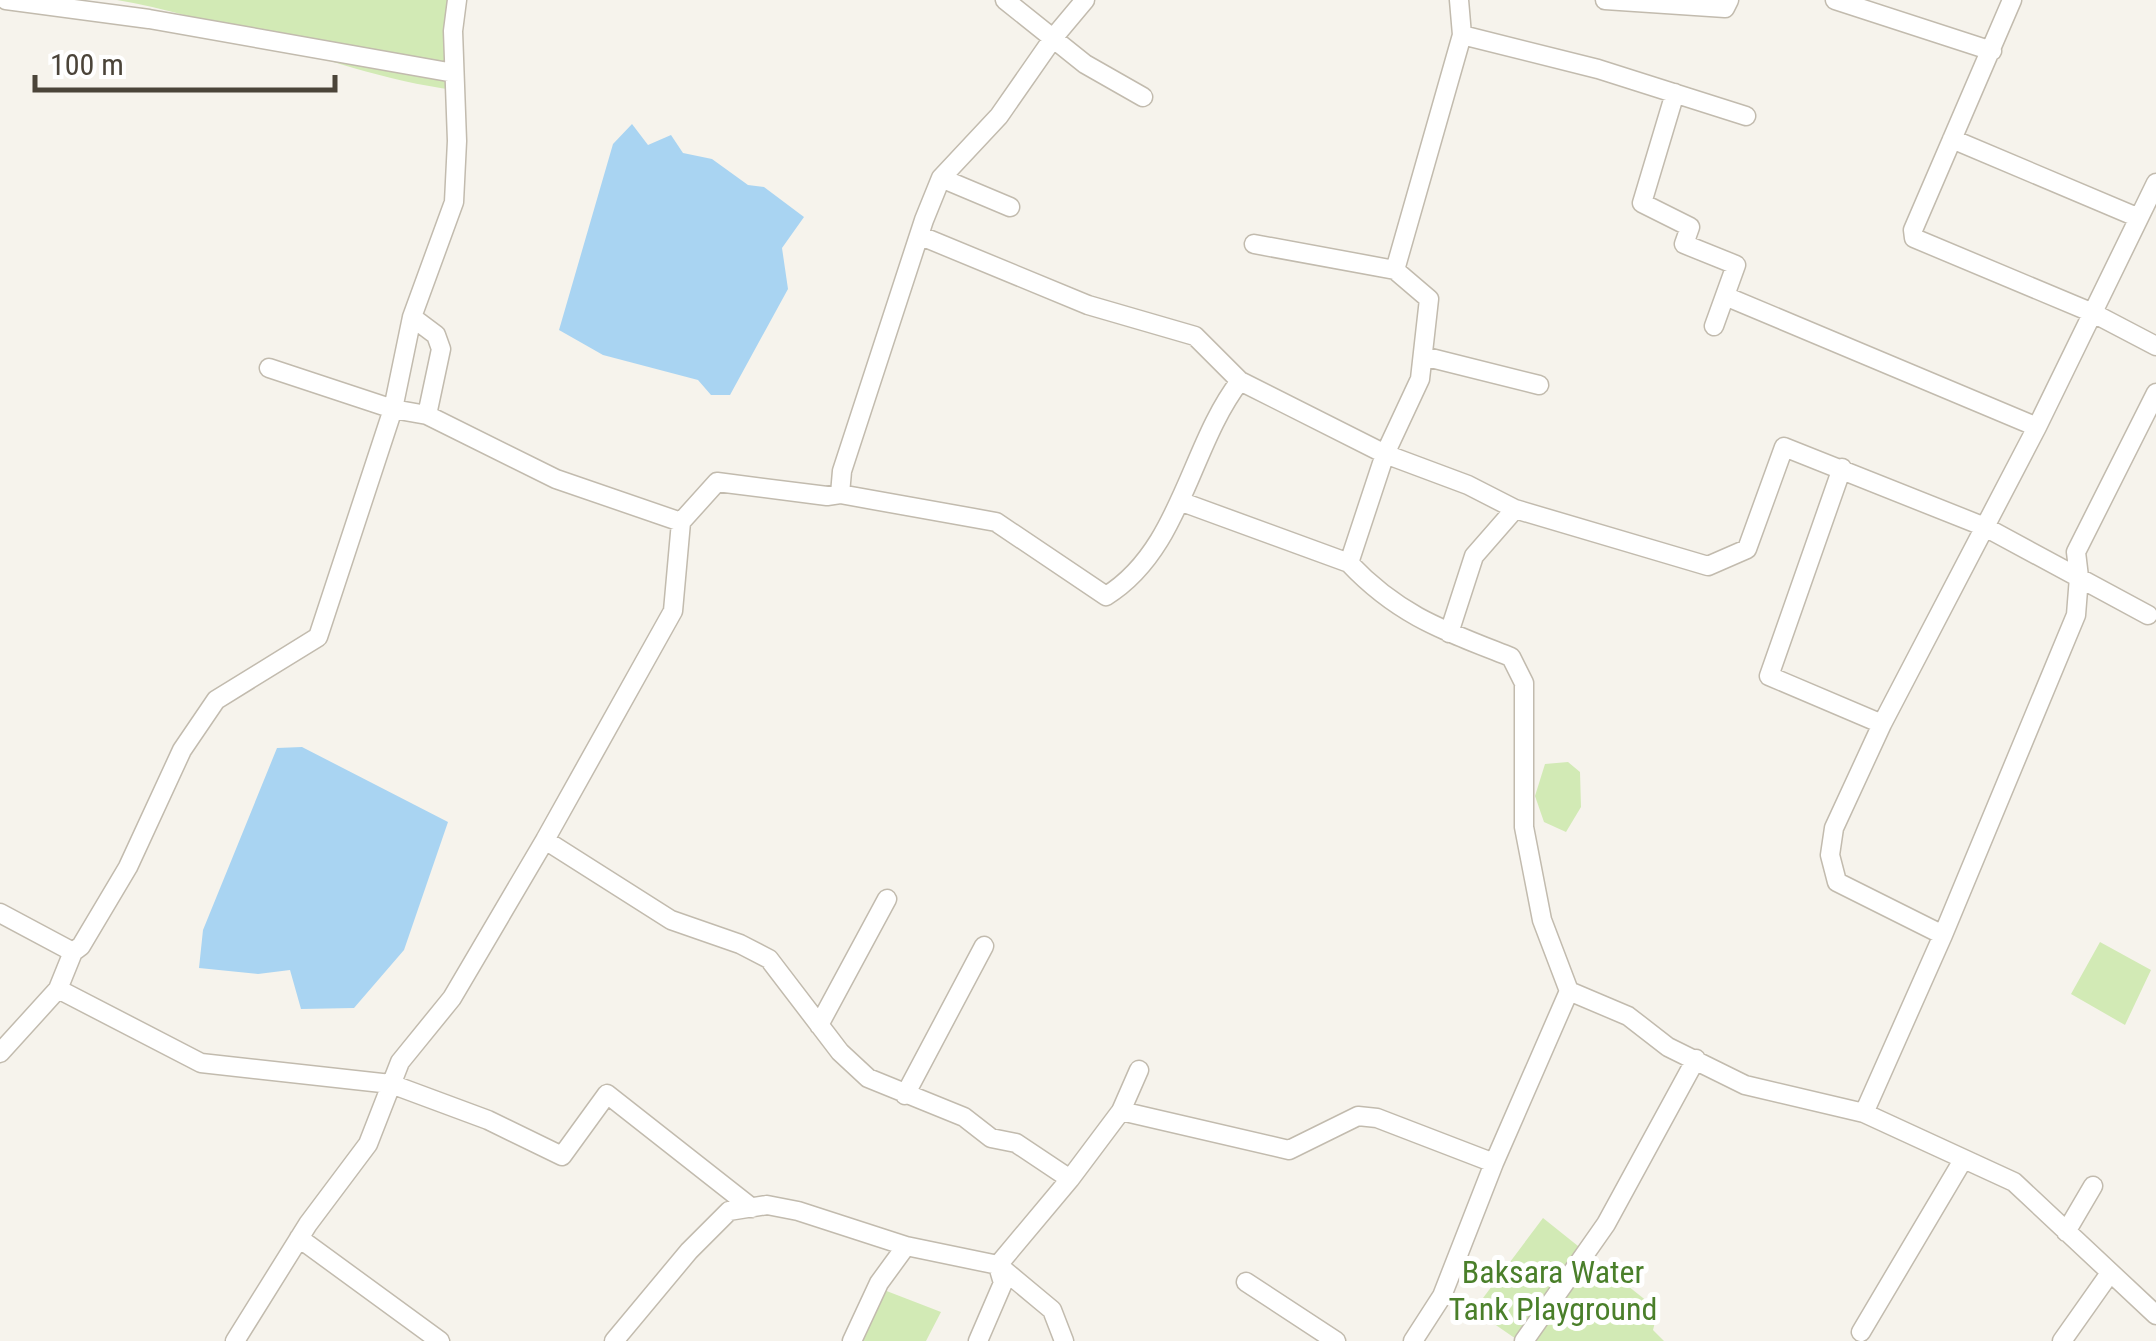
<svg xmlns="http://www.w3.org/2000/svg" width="2156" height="1341" font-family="'Roboto Condensed',sans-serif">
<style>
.green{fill:#d2eab5}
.water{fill:#a9d4f2}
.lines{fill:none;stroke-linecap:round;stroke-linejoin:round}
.minor-casing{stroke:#c2bbae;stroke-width:21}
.minor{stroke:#fff;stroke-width:18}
.labels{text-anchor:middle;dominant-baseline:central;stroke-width:10;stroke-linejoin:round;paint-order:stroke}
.park-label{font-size:32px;fill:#4a7f2a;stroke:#fff}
</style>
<rect width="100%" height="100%" fill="#f6f3ec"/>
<path class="green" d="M117,0H453L455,90C339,75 232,19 117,0Z
M1568,762L1580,772L1581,807L1566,832L1544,822L1535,796L1545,764Z
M2100,942L2151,970L2125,1025L2071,994Z
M1543,1218L1658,1310L1653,1330L1664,1341H1519L1474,1310Z
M884,1290L941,1312L926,1341H861Z"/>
<path class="water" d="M632,124L648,145L671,135L683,153L712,159L748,185L764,187L804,217L782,248L788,289L730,395H711L698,380L603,355L559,330L613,144Z
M302,747L448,822L404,950L354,1008L301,1009L290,970L258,974L199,968L203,930L277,748Z"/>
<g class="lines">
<defs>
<path id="minor" d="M6,0L149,19L454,73
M1005,0L1085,64L1143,97
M1459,0L1462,35L1395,270L1429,299L1420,379L1385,454L1349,563C1399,616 1445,631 1511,657L1524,683V827L1542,920L1569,991L1628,1016L1668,1047L1745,1085L1864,1113L2014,1182L2156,1315
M1605,0L1725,8L1729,0
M1835,0L1992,51
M2012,0L1913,230L1914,238L2093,313L2156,346
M1462,35L1598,69L1746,116
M1675,93L1642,203L1690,227L1684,244L1736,265L1714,326
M1952,139L2139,218
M941,178L1010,207
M921,236L1088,305L1195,336L1240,381L1385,454L1468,485L1515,509L1708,566L1747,549L1784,447L1985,527L2148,615
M1254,244L1395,270
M1725,296L2037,427
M412,317L436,335L441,349L427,415
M1423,356L1539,385
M269,368L393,409L427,415L556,479L681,522
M1842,468L1769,676L1882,724
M840,494L842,471L924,220L941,178L999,116L1054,37L1085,0
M1182,502L1349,563
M1449,633L1474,556L1515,509
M545,840L671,920L740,944L769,959L840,1052L868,1078L964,1117L991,1138L1016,1143L1070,1179
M0,913L73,952
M1943,935L1837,882L1830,855L1834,828L1882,724L2037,427L2156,183
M58,989L201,1063L391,1084L488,1120L562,1156L607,1094L752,1208
M819,1025L887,899
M0,1053L58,989L73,952L81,946L128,867L182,750L216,700L318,637L393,409L412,317L454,202L457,141L453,31L457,0
M905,1095L984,946
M1121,1111L1289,1150L1358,1116L1377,1118L1494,1163
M1864,1113L1943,935L2076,615L2079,577L2076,552L2156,393
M2066,1232L2093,1186
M299,1238L440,1341
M998,1265L1070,1179L1121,1111L1139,1070
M1246,1282L1336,1341
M1861,1332L1963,1160
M235,1341L308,1224L368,1144L400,1062L452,998L545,840L673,611L681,522L717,482L827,496L840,494L996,522L1106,596C1181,550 1190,445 1240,381
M614,1341L689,1251L729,1211L767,1205L798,1211L906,1246L998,1265L1052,1310L1064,1341
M852,1341L879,1283L906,1246
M978,1341L1003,1283L998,1266
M1413,1341L1442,1296L1494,1163L1569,991
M1524,1341L1606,1224L1696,1059
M2062,1341L2110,1273"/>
</defs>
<use href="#minor" class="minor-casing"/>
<use href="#minor" class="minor"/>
</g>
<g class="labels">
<g class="park-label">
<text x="1553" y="1272">Baksara Water<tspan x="1553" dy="37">Tank Playground</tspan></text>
</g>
</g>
<path d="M35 75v15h300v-15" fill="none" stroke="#4b4439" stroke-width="5"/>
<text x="50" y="75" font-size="30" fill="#4b4439" stroke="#ffffff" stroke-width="8" paint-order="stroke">100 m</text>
</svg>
